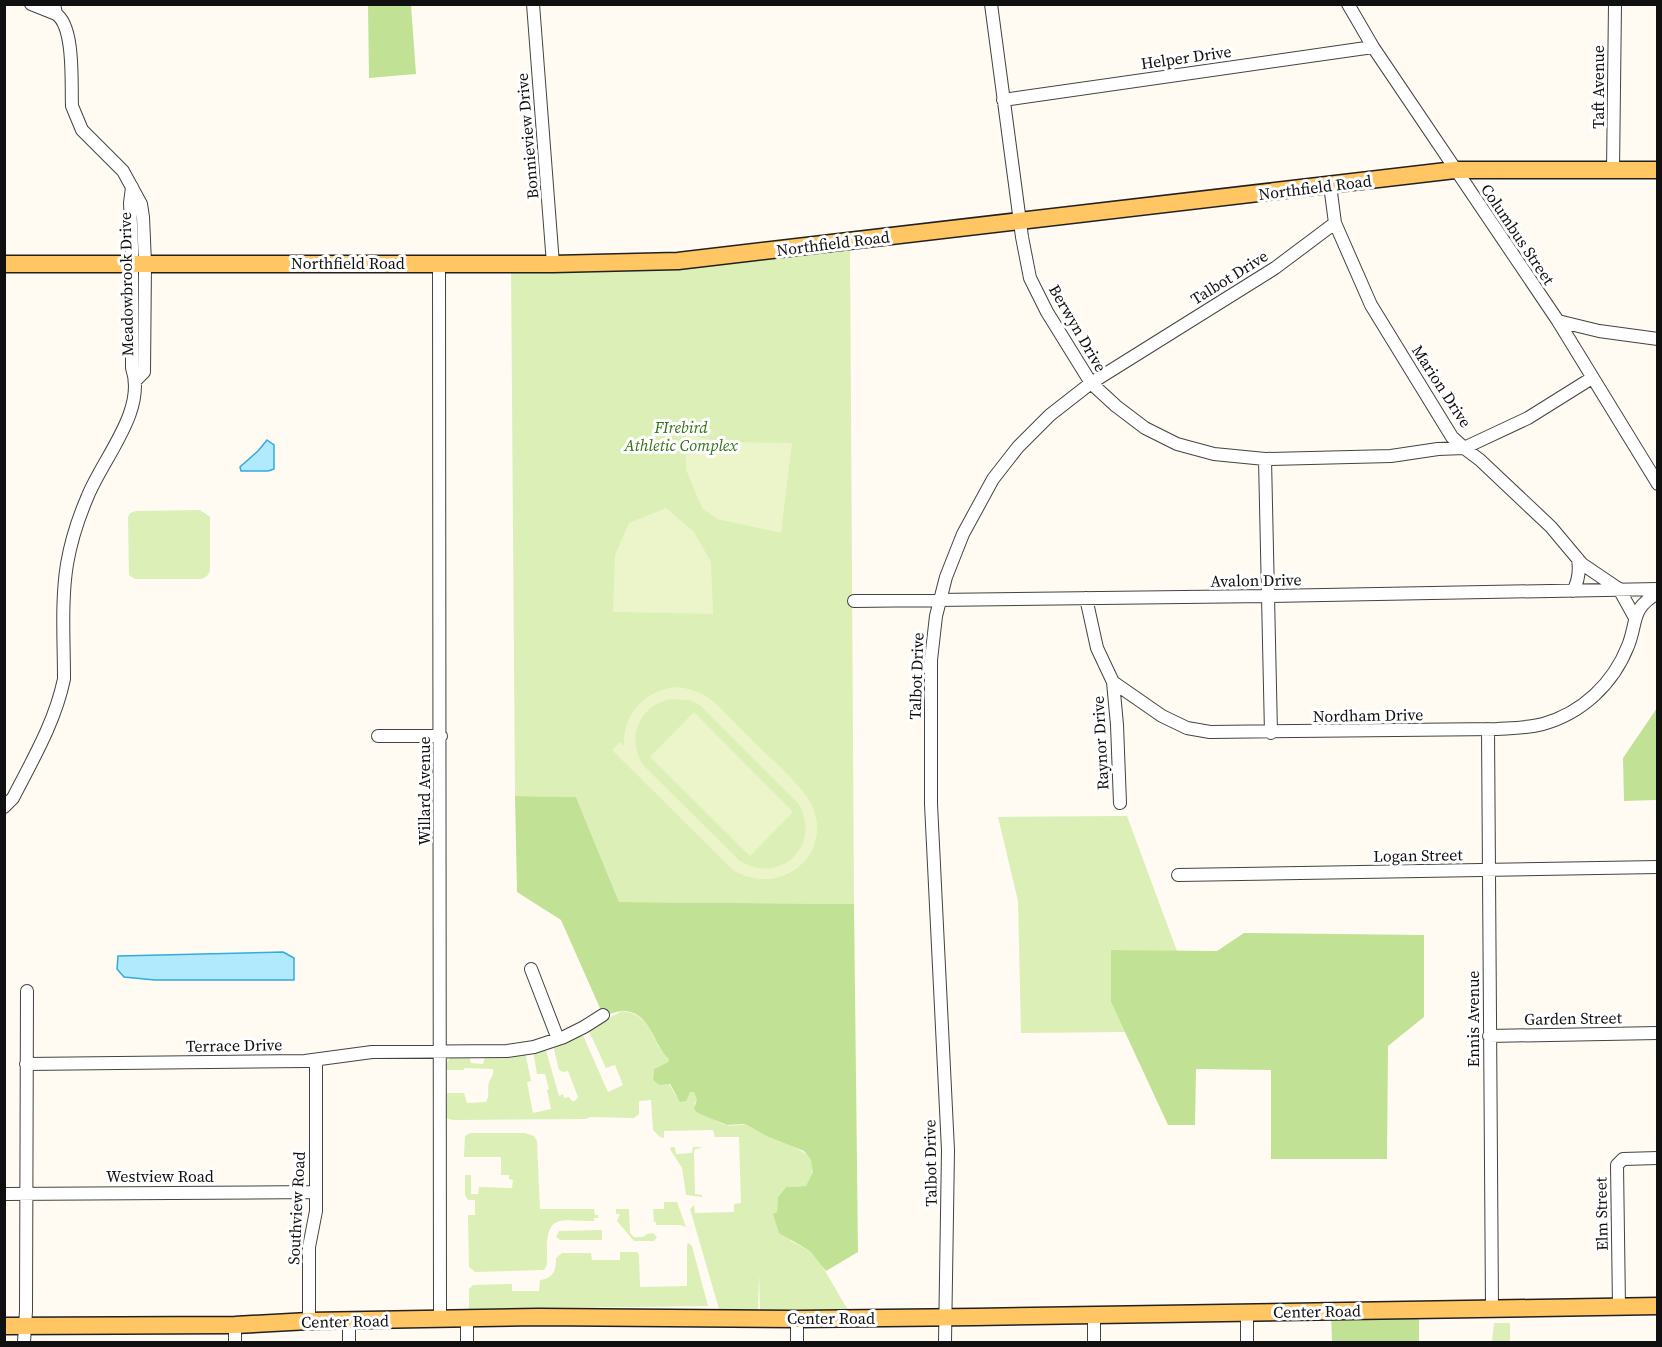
<svg xmlns="http://www.w3.org/2000/svg" width="1662" height="1347" font-family="'Source Serif 4',serif">
<style>
.green{fill:#dbefb7}
.forest{fill:#c1e295}
.pitch{fill:#ecf5ca;fill-rule:evenodd}
.water{fill:#b2eafd;stroke:#30addd;stroke-width:1.5}
.lines{fill:none;stroke-linecap:round;stroke-linejoin:round}
.minor-casing{stroke:#434343;stroke-width:14}
.major-casing{stroke:#212121;stroke-width:19}
.minor{stroke:#fff;stroke-width:12}
.major{stroke:#ffc663;stroke-width:16}
.labels{text-anchor:middle;dominant-baseline:central;stroke-width:6;stroke-linejoin:round;paint-order:stroke}
.street-label{font-size:16px;fill:#101010;stroke:#fff}
.park-label{font-size:16px;font-style:italic;fill:#357117;stroke:#fff}
</style>
<rect width="100%" height="100%" fill="#fffbf3"/>
<path class="green" d="M850,241L854,904L619,902L576,797L515,796L511,264H553Z
M200,510L210,517V571L207,576L202,579H135L129,575L128,517L130,513L136,511Z
M1127,816L1177,951L1111,950V1002L1125,1032L1021,1033L1018,901L998,817Z
M622,1011C654,1015 649,1042 669,1058L668,1062L654,1069L653,1080L659,1085L669,1084L676,1096L690,1092H694L698,1099L694,1104C704,1111 715,1122 726,1125C732,1127 739,1124 745,1125C754,1126 762,1134 770,1138C793,1148 828,1153 806,1186L786,1187L778,1197L777,1212L791,1241L810,1251L821,1264L848,1310L760,1311L759,1274L758,1311H720L719,1309L690,1209L694,1205L695,1213L734,1212V1204L741,1203L739,1137H715L713,1130L664,1131V1138L660,1137L653,1130L651,1100L639,1101V1114L634,1118L591,1117L585,1119L453,1120L446,1118L447,1093H464L467,1103L486,1102C490,1095 487,1090 489,1082C491,1077 494,1076 493,1069L464,1068V1070H446V1064L450,1058L469,1056L471,1063L483,1064L485,1057L525,1052L531,1081L527,1082L533,1113L551,1109L547,1090L549,1089L545,1074H537L533,1051L545,1047L559,1096L563,1094L564,1098L569,1097L572,1101H575L578,1097L568,1071L563,1072L559,1070L553,1045L582,1033L608,1092L623,1085L615,1065L606,1068L588,1029Z
M470,1133H525L534,1136L537,1141L540,1209H594L595,1215H598V1218H594V1221C562,1221 546,1212 547,1252C547,1259 548,1265 544,1270L475,1272L469,1267L468,1215H475V1200H468L465,1195V1175H471V1194H478L479,1187L512,1188L513,1180L509,1179V1175H501V1157H464L465,1136Z
M671,1147H675L676,1154L692,1153L693,1147H701V1148L695,1149L694,1152L695,1194L702,1195V1197L686,1195L682,1168L670,1149Z
M664,1202H677L686,1227L680,1225H656V1222H654L653,1209H664Z
M616,1209H629L630,1233L634,1237H643L647,1234L653,1233L657,1237L654,1241H634L617,1221L620,1214H616Z
M602,1230V1240H560L556,1237L559,1231Z
M689,1243L692,1246L708,1306L469,1309V1289L473,1285L512,1284V1291H539L540,1280C554,1278 556,1270 556,1258L562,1253H591L592,1260H620V1252H637L639,1255L640,1287L687,1286V1245Z
M1494,1323H1510V1342H1492Z"/>
<path class="forest" d="M368,5H411L416,74L369,78Z
M1657,708V800L1624,801L1623,758Z
M515,796L576,797L619,902L854,904L858,1252L826,1271L810,1251L779,1233L773,1214L777,1212L778,1197L786,1187L806,1186L813,1172L811,1160L804,1151L768,1137L751,1127L744,1124L727,1125L698,1113L694,1109L697,1099L694,1092H690L686,1101L680,1102L670,1084L659,1085L653,1080L654,1069L668,1062L669,1059C653,1045 651,1014 626,1011C618,1010 611,1015 603,1015L561,920L517,892Z
M1244,933L1424,935V1017L1388,1046L1387,1159H1271V1070L1196,1069L1195,1125H1168L1111,1002V950L1217,951Z
M1419,1309V1342H1332L1331,1311Z"/>
<path class="pitch" d="M686,434L719,442L792,443L781,533L717,519L702,508L686,470Z
M666,508L694,532L711,562L713,614L613,612L615,555L629,523Z
M677,687C688,688 698,691 707,697C722,707 734,723 747,735C765,754 806,787 814,810C831,860 776,897 733,870L612,750L620,742L624,746C623,714 644,690 677,687ZM670,699L690,700L701,706L798,803C823,844 781,886 740,861L643,765C626,738 639,706 670,699Z
M694,712L793,812L750,856L650,757Z"/>
<path class="water" d="M267,440L274,445V469L268,471H241L240,467L258,451Z
M283,952L294,958V980H155L124,977L117,969L118,956Z"/>
<g class="lines">
<defs>
<path id="minor" d="M31,4L56,14L54,4
M533,4L553,264
M991,4L1022,237L1030,278L1047,312L1091,383L1116,406L1145,428L1177,444L1214,454L1265,459L1391,456L1438,449L1464,448L1528,418L1592,378
M1348,4L1373,47L1558,321L1658,484
M56,14C75,26 71,85 72,106L82,130L123,171L141,204L143,217L145,263L144,372L136,380
M1003,100L1373,47
M1613,170L1615,4
M1330,185L1335,223L1371,305L1452,437L1464,448L1480,460L1551,527L1582,564L1619,589L1634,616
M439,264L440,1319
M1558,321L1599,331L1658,339
M1265,459L1271,733
M1573,591C1579,580 1580,571 1578,559
M1086,598L1097,648L1113,682L1162,716L1187,728L1210,732L1497,729C1512,728 1528,728 1543,724C1582,713 1613,684 1628,646C1638,621 1630,609 1658,593
M854,601L1267,596L1658,589
M1113,682L1117,725L1120,803
M1488,729L1492,1308
M378,736H441
M4,807L13,798C33,759 55,722 64,679C64,641 61,601 67,564C71,541 78,519 87,498C102,459 147,411 132,368V247L130,203L132,187
M1178,875L1658,867
M531,969L558,1039
M1489,1036L1658,1033
M26,1064L305,1061L372,1052L507,1051L534,1047L564,1037L584,1027L603,1015
M4,1194L316,1192
M1619,1306L1617,1165L1623,1159L1658,1158
M1247,1313V1342
M467,1318V1342
M309,1321V1247L316,1211V1060
M235,1325V1342
M24,1342L26,1311L27,991
M349,1342V1322
M797,1342V1319
M945,1342L948,1150L931,804V660L936,616L946,577L963,534L993,479L1018,447L1050,415L1091,383L1275,268L1335,223
M1094,1342V1315"/>
<path id="major" d="M4,264H553L678,261L1455,170H1658
M4,1326L235,1325L309,1321L538,1317L797,1319L975,1317L1658,1306"/>
</defs>
<use href="#minor" class="minor-casing"/>
<use href="#major" class="major-casing"/>
<use href="#minor" class="minor"/>
<use href="#major" class="major"/>
</g>
<g class="labels">
<g class="street-label">
<text transform="translate(1186 57) rotate(-8)">Helper Drive</text>
<text transform="translate(1598 87) rotate(-90)">Taft Avenue</text>
<text transform="translate(527 136) rotate(-95)">Bonnieview Drive</text>
<text transform="translate(1315 187) rotate(-7)">Northfield Road</text>
<text transform="translate(1518 234) rotate(56)">Columbus Street</text>
<text transform="translate(833 243) rotate(-7)">Northfield Road</text>
<text x="348" y="263">Northfield Road</text>
<text transform="translate(1229 277) rotate(-32)">Talbot Drive</text>
<text transform="translate(126 284) rotate(-91)">Meadowbrook Drive</text>
<text transform="translate(1078 328) rotate(60)">Berwyn Drive</text>
<text transform="translate(1442 386) rotate(57)">Marion Drive</text>
<text transform="translate(1256 580) rotate(-1)">Avalon Drive</text>
<text transform="translate(916 676) rotate(-88)">Talbot Drive</text>
<text transform="translate(1368 715) rotate(-1)">Nordham Drive</text>
<text transform="translate(1100 743) rotate(-93)">Raynor Drive</text>
<text transform="translate(424 791) rotate(-90)">Willard Avenue</text>
<text transform="translate(1418 855) rotate(-1)">Logan Street</text>
<text transform="translate(1573 1018) rotate(-1)">Garden Street</text>
<text transform="translate(1473 1019) rotate(-90)">Ennis Avenue</text>
<text transform="translate(234 1045) rotate(-1)">Terrace Drive</text>
<text transform="translate(930 1163) rotate(-91)">Talbot Drive</text>
<text x="160" y="1176">Westview Road</text>
<text transform="translate(296 1208) rotate(-87)">Southview Road</text>
<text transform="translate(1601 1214) rotate(-91)">Elm Street</text>
<text transform="translate(1317 1311) rotate(-1)">Center Road</text>
<text x="831" y="1318">Center Road</text>
<text transform="translate(345 1321) rotate(-1)">Center Road</text>
</g>
<g class="park-label">
<text x="681" y="427">FIrebird<tspan x="681" dy="18">Athletic Complex</tspan></text>
</g>
</g>
<rect width="1662" height="1347" fill="none" stroke="#101010" stroke-width="12"/>
</svg>
